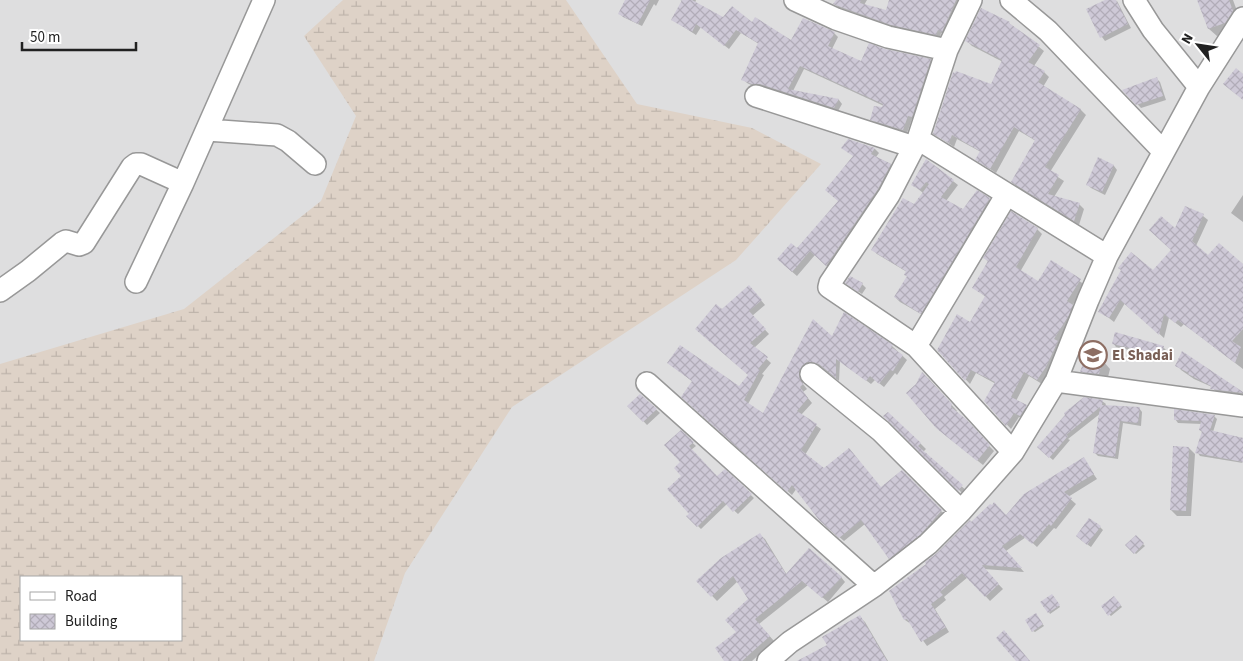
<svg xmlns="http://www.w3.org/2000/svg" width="1243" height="661" font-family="'Source Sans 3',sans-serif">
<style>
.residential{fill:#dededf;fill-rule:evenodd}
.wetland{fill:url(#wetland-marsh);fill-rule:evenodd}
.shadow{fill:#0003}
.building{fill:url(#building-cross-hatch)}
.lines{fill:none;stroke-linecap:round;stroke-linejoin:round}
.minor-casing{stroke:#989898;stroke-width:24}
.minor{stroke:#fff;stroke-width:21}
.labels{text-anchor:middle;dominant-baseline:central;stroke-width:4;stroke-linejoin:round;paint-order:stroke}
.education-label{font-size:15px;font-weight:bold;fill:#785e54;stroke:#fff;text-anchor:start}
</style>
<defs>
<pattern id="wetland-marsh" width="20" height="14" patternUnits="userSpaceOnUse" patternTransform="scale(1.25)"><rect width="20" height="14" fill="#ded2c7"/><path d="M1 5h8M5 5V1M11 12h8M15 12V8" fill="none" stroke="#beb4ab"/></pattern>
<pattern id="building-cross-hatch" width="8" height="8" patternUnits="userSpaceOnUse" patternTransform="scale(1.25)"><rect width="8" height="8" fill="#cec9d7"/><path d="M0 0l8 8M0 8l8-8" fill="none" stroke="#b1acb8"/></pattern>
</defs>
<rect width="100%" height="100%" fill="#eee9f1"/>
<path class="residential" d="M0,0H1243V661H0ZM21,577H181V640H21Z"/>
<path class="wetland" d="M343,0H566L637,104L752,128L821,164L736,260L512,407L405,573L374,661H0V364L184,309L321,201L356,116L304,36ZM21,577H181V640H21Z"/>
<path class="shadow" d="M626,0H659L656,6L654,4L642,26L623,17L619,13Z
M680,0H696L695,3L724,19L753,24L792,41L834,33L838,37L832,49L861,63L930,60L934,64L916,120L912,119L907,133L876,123L872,119L884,106L804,69L793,91L839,100L842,104L838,111L765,87L757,88L747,83L743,79L759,44L741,33L729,49L701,27L696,35L673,20L683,1Z
M837,0H867L864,5L886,11L890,0H961L946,35L941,33L940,38L896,28L839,8L835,4Z
M1107,0L1117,1L1131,28L1105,41L1102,37L1088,10Z
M1198,0H1233L1240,19L1233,30L1217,36L1209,29Z
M982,9L1009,23L1044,51L1034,66L1044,72L1049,77L1043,87L1081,110L1086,115L1050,172L1064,181L1054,197L1079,204L1084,209L1079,225L1017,187L1012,182L1036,141L1019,131L996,173L977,160L981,152L957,139L954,147L935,134L992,86L1003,62L972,46L967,41Z
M1157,79L1160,82L1166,100L1141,108L1124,90Z
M848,140L875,149L879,153L876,157L891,164L895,169L831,270L815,255L797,276L783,264L840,201L854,156Z
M1099,159L1114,166L1117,170L1105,195L1091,188L1087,184Z
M927,161L958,185L946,201L963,211L989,199L994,204L926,317L900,302L895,297L908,277L907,272L877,254L873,250L914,206L923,193L912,184Z
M1243,195V222L1231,213Z
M1203,216L1208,220L1196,246L1208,257L1243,265V369L1184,324L1181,327L1169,318L1164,338L1125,303L1114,322L1100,311L1154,271L1173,251L1175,230Z
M1037,229L1042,234L1020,272L1039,283L1052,262L1085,285L1072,306L1077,310L1059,343L1062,347L1050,371L1042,384L1029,376L1016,401L1031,411L1025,420L1019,417L1011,429L985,401L996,384L976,373L970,384L938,350L971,324L986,297L974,288L988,262L985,258Z
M862,284L866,288L862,294L850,286Z
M753,291L765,305L752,316L769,334L754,348L771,363L762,374L764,375L748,404L764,415L813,321L832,338L845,314L892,346L907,360L897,375L895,373L884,387L875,380L871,384L840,361L839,381L819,366H812L802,377L803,384L807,389L803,392L812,403L801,415L821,429L805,455L824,469L882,489L902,471L945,515L894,562L865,524L844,541L825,525L797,488L792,495L687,401L693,382L669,363L739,388L749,375L722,311Z
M1113,343L1163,347L1166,350L1164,358L1116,347Z
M1183,353L1243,393V397L1217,393L1212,387L1194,379L1181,370L1177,365Z
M1103,361L1110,369L1107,381L1089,379L1082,371Z
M928,378L957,411L956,412L994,451L983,465L943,433Z
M640,395L660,413L647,425L629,406Z
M1102,401L1106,404L1105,406L1139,408L1142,412L1141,426L1123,423L1118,459L1098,456L1094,452L1101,413L1068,439L1070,440L1053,460L1041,450Z
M885,416L920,443L926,449L923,452L968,492L965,496Z
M1214,416L1217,419L1213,432L1243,438V461L1240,460L1243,463L1200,456L1197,452L1203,433L1200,430L1202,424L1178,423L1175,419Z
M681,432L696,446L691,450L718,478L725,471L754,498L738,514L727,504L701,529L688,516L690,514L683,476Z
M1189,448L1195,454L1191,516H1177L1171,510Z
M1083,459L1097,479L1068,497L1076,504L1056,529L1054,528L1037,547L1026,537L1006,551L1024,572L984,569L1003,589L990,601L968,577L944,597L946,600L935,609L949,632L927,646L911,624L905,620L890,591L928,565L972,524L1007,517Z
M1100,527L1103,530L1091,547L1081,540Z
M760,535L765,539L787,575L841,577L845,582L828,602L808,585L759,624L774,641L752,661H726L749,600L738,581L717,601L698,581Z
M1136,537L1145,546L1136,554L1127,545Z
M1054,597L1060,607L1050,614L1049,612Z
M1114,597L1122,607L1111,616L1102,607Z
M1037,616L1044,626L1035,632L1033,631Z
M860,617L865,622L888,661H800L829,646Z"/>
<path class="building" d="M625,0H650L638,24L618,14Z
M682,0H692L723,17L732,6L752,22L755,17L791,40L803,18L835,32L828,46L861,61L869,43L885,49L931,59L912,117L908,116L903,130L870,120L874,106L882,107L883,104L800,66L788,89L839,99L834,108L760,84H752L741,80L758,43L736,30L724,46L696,24L692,32L671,20Z
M836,0H861L860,3L886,10L889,0H956L942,32L938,30L936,35L891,25L841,7L833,4Z
M1105,0H1116L1128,24L1100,38L1086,9Z
M1197,0H1229L1233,11L1225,23L1208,29Z
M981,8L1010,22L1009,23L1040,45L1028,62L1045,71L1038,82L1081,109L1045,167L1059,175L1048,194L1080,203L1074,221L1011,182L1035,140L1014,127L990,169L975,160L980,151L952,135L949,143L933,134L953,72L955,73L956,71L991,84L1002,60L965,41Z
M1236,68L1243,74V100L1223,84Z
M1157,77L1163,96L1136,105L1122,90Z
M848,139L875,148L871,154L891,164L878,189L826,266L810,251L792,272L777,259L791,243L797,248L838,201L825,190L853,156L841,148Z
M1098,157L1114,165L1102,192L1086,185Z
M926,159L954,180L941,197L963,209L977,190L990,198L921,314L894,297L907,276L904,275L906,271L871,250L903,198L914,204L929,184L926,182L920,190L911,185Z
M1185,206L1204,214L1192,241L1208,255L1219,243L1243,264V329L1232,341L1241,347L1235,363L1178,320L1175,323L1164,314L1159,335L1120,300L1109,318L1098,312L1121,270L1118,268L1131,252L1153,270L1171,250L1149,230L1161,216L1175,228Z
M1011,211L1038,228L1016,267L1038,281L1051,260L1081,279L1067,301L1073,305L1069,315L1054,339L1058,341L1046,367L1037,380L1024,372L1011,397L1027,405L1020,416L1014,413L1006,426L984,401L995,382L971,370L965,381L937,350L957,314L970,322L985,296L972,288L988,261L983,258Z
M850,276L863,283L858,292L845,283Z
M749,285L762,300L749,311L766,329L750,343L768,357L758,369L760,370L744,400L763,413L813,319L832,336L844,312L893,345L891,347L903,355L893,371L890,370L879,384L870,376L866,381L836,359V378L819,364L812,362H807L802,366L799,372L800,379L803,384L800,387L808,398L797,411L817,424L801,450L824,468L849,448L881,487L902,470L942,510L920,535L889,559L861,520L839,538L819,520L792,485L787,492L681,397L692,381L667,363L680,345L739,386L748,375L695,329L716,304L722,309Z
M1115,332L1164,346L1161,355L1112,344Z
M1182,351L1243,392V393L1210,389L1211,386L1188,374L1189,373L1175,366Z
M1086,354L1103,360L1099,374L1080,372Z
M922,372L952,404L951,407L967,420L990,445L977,461L936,428L906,393L916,384Z
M640,394L657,409L643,422L627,406Z
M1084,397L1103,400L1102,405L1140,407L1138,423L1120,421L1115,457L1093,453L1100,407L1066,435L1068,436L1049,458L1037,447L1065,415L1064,413Z
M1174,409L1215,415L1210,430L1243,438V462L1195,453L1202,431L1199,430L1201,421L1174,420Z
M888,412L921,443L918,446L963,485L958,491L883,416Z
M681,430L694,442L689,446L717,476L725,469L752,494L733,512L723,501L697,527L686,516L689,514L667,489L681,476L674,468L680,462L664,445Z
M1173,446L1189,447L1186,511L1170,510Z
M1084,457L1094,474L1064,492L1072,498L1051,526L1049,524L1032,544L1020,534L1002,546L1022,568L982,565L999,584L985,597L962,573L940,592L943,595L931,604L946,627L921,642L907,619L904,620L889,591L926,564L925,562L937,553L970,520L971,522L990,504L992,505L994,502L1006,515L1024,494Z
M1089,518L1101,526L1087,545L1076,536Z
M760,533L786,574L809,548L842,577L822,598L802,581L755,619L770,636L742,661H724L715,648L736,632L725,620L748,599L733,576L711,597L696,581L721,558Z
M1136,535L1144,543L1134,554L1125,545Z
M1052,594L1060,605L1048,613L1040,602Z
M1114,596L1121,605L1108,616L1101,606Z
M1036,613L1043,624L1032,632L1025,620Z
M860,615L887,661H797L827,645L822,637Z
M1004,630L1030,661H1016L996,638Z"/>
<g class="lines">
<defs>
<path id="minor" d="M795,0L836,19L888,37L947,50
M971,0L947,50L918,139L889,195L830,283L829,287L916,346L1013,452
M1011,0L1048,31L1163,151
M1134,0L1153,30L1199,87
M756,96L914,147
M207,130L277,135L288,141L315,164
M918,139L1107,256
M136,282L183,183L264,0
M0,291L28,271L62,243L66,241L79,245L84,243L132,167L136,164H141L183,183
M916,346L1007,194
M811,374L881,431L961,511
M1056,381L1243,406
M647,383L874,586
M768,661L790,642L874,586L928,544L961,511L1013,452L1056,381L1088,300L1107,256L1199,87L1243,18"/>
</defs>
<use href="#minor" class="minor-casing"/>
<use href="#minor" class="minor"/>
</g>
<defs>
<symbol id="school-ring" viewBox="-11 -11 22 22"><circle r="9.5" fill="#fff" stroke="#8d6e63" stroke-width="1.5"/><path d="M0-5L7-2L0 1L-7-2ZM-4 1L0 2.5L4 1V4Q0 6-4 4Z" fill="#8d6e63"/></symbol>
</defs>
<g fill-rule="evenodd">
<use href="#school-ring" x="1077" y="339" width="32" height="32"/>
</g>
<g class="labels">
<g class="education-label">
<text x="1112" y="355">El Shadai</text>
</g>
</g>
<rect x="20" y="576" width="162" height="65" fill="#ffffff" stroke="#a6a6a6"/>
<rect x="30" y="592" width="25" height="8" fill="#ffffff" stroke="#a6a6a6"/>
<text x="65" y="601" font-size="15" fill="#212121">Road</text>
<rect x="30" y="614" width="25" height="15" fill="url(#building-cross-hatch)" stroke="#a6a6a6"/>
<text x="65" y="626" font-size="15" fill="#212121">Building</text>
<g transform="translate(1198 45) rotate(300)" stroke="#ffffff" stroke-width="4" paint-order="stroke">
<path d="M0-4L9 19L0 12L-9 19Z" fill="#212121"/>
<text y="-8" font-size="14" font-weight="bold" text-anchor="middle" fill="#212121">N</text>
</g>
<path d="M22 42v8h114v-8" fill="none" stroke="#212121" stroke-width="2.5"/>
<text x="30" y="42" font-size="15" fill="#212121" stroke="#ffffff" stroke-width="4" paint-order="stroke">50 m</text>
</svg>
